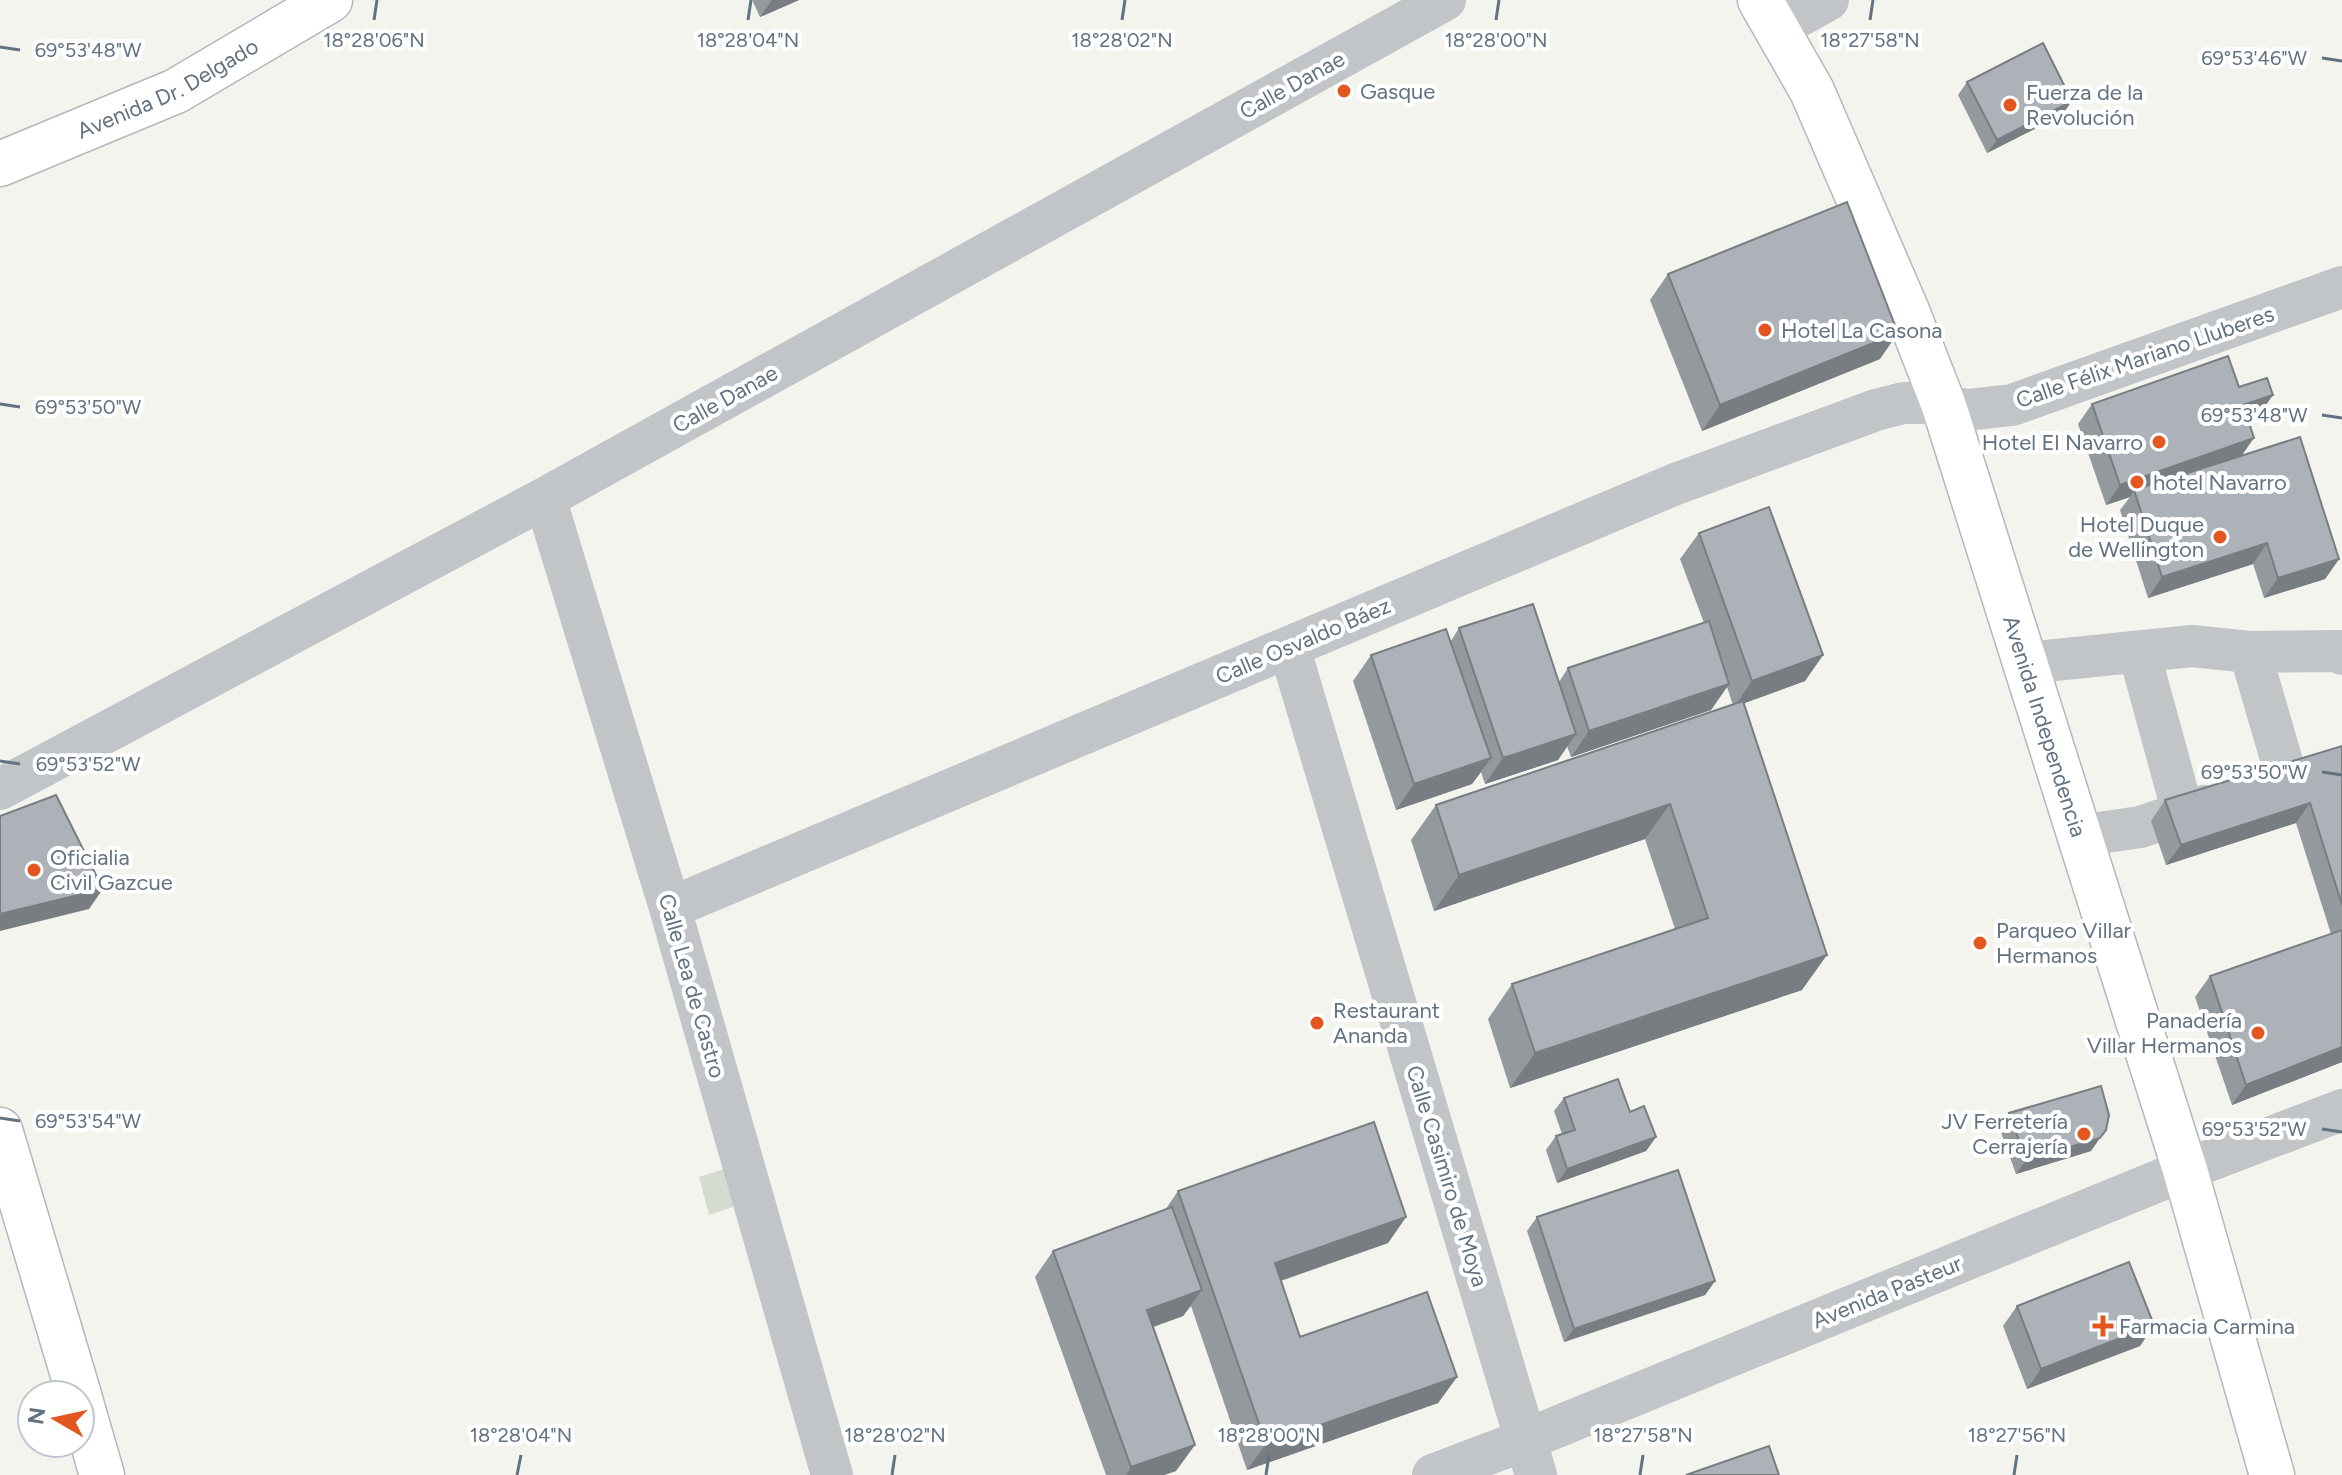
<svg xmlns="http://www.w3.org/2000/svg" width="2342" height="1475" font-family="Figtree,sans-serif">
<style>
.green{fill:#d4dbd0}
.lines{fill:none;stroke-linecap:round;stroke-linejoin:round}
.major-casing{stroke:#b4b8bc;stroke-width:47}
.minor{stroke:#c1c5c8;stroke-width:42}
.major{stroke:#fff;stroke-width:44}
.wall{fill:#94999e}
.shaded-wall{fill:#787d81}
.building{fill:#acb2b8;stroke:#787d81;stroke-width:2}
.ticks{fill:none;stroke:#627281;stroke-width:3}
.poi-dot{fill:#e4561f;stroke:#fff;stroke-width:3}
.labels{text-anchor:middle;dominant-baseline:central;stroke-width:8;stroke-linejoin:round;paint-order:stroke}
.street-label{font-size:22px;fill:#627281;stroke:#fff}
.poi-label{font-size:22px;fill:#627281;stroke:#fff;text-anchor:start}
.ticks-label{font-size:20px;text-anchor:middle;fill:#627281;stroke:#fff;stroke-width:8;stroke-linejoin:round;paint-order:stroke}
</style>
<rect width="100%" height="100%" fill="#f4f4ef"/>
<path class="green" d="M736,1165L745,1203L709,1215L699,1177Z"/>
<g class="lines">
<defs>
<g id="major">
<path id="s1" d="M1760,0L1812,91L1907,311L1944,406L2185,1170L2272,1475"/>
<path id="s2" d="M0,164L176,91L330,0"/>
<path d="M0,1130L79,1395"/>
<path d="M80,1399L102,1475"/>
</g>
</defs>
<use href="#major" class="major-casing"/>
<path class="minor" d="M1776,29L1828,0
M545,498L670,908L832,1475
M1289,647L1536,1475
M2139,652L2183,813
M2250,652L2287,779
M2025,663L2192,646L2250,652L2338,651L2342,654
M0,789L545,498L1445,0
M2079,836L2140,827L2204,806
M670,908L1673,485L1876,410L1903,403H1925L1967,410L2012,405L2342,287
M1433,1475L1525,1440L2185,1170L2342,1110"/>
<use href="#major" class="major"/>
</g>
<path class="wall" d="M752,0H799L760,17Z
M1967,82L2062,115L1987,153L1958,95Z
M1668,274L1880,359L1702,431L1650,300Z
M2239,387L2259,415L2247,419L2241,456L2339,559L2325,579L2264,598L2253,564L2148,598L2120,510L2130,497L2106,505L2078,424L2092,404Z
M1699,533L1823,655L1805,681L1744,703L1802,990L1510,1088L1488,1019L1512,984L1675,929L1645,839L1434,911L1411,840L1436,805L1733,705L1727,687L1711,710L1571,757L1567,746L1558,760L1485,784L1481,772L1472,784L1396,810L1353,681L1371,655L1451,641L1459,628L1559,682L1568,668L1704,623L1680,559Z
M2342,746V1062L2232,1105L2195,997L2210,976L2331,934L2296,823L2166,865L2151,821L2165,800Z
M1564,1098L1630,1112L1656,1137L1646,1151L1557,1183L1546,1150L1556,1136L1562,1134L1554,1111Z
M2009,1113L2091,1151L2016,1174L1999,1127Z
M1178,1191L1406,1217L1388,1243L1281,1281L1300,1337L1457,1377L1438,1403L1247,1470L1191,1306L1183,1316L1153,1327L1176,1471L1164,1475H1106L1035,1277L1053,1251L1165,1210Z
M1537,1217L1715,1281L1705,1295L1564,1342L1527,1231Z
M2017,1306L2154,1325L2140,1346L2027,1389L2003,1326Z"/>
<path class="shaded-wall" d="M772,0H799L760,17Z
M2072,101L2062,115L1987,153L1997,140Z
M1898,333L1880,359L1702,431L1720,405Z
M2273,395L2259,415L2229,426L2243,405Z
M2254,438L2240,458L2134,490L2130,497L2106,505L2120,485Z
M2267,543L2253,564L2148,598L2162,577Z
M2339,559L2325,579L2264,598L2278,578Z
M1823,655L1805,681L1734,707L1752,681Z
M1729,684L1711,710L1571,757L1589,731Z
M1576,734L1558,760L1485,784L1503,758Z
M1491,758L1472,784L1396,810L1414,784Z
M2310,803L2296,823L2166,865L2181,845Z
M1670,804L1645,839L1434,911L1459,875Z
M103,889L89,909L0,931V914Z
M1827,955L1802,990L1510,1088L1535,1053Z
M2342,1047V1062L2232,1105L2246,1085Z
M1656,1137L1646,1151L1557,1183L1567,1169Z
M2100,1138L2091,1151L2016,1174L2026,1160Z
M1406,1217L1388,1243L1256,1289L1275,1263Z
M1715,1281L1705,1295L1564,1342L1574,1329Z
M1202,1290L1183,1316L1128,1336L1147,1310Z
M2154,1325L2140,1346L2027,1389L2041,1369Z
M1457,1377L1438,1403L1247,1470L1266,1444Z
M1195,1445L1176,1471L1164,1475H1126L1131,1467Z"/>
<path class="building" d="M2043,43L2072,101L1997,140L1967,82Z
M1847,202L1898,333L1720,405L1668,274Z
M2228,356L2239,387L2267,378L2273,395L2243,405L2254,438L2120,485L2092,404Z
M2300,437L2339,559L2278,578L2267,543L2162,577L2134,490Z
M1769,507L1823,655L1752,681L1699,533Z
M1533,604L1576,734L1503,758L1459,628Z
M1709,621L1729,684L1589,731L1568,668Z
M1446,629L1491,758L1414,784L1371,655Z
M1743,701L1827,955L1535,1053L1512,984L1708,918L1670,804L1459,875L1436,805Z
M2342,746V905L2310,803L2181,845L2165,800Z
M56,795L103,889L0,914V816Z
M2342,930V1047L2246,1085L2210,976Z
M1618,1079L1630,1112L1644,1106L1656,1137L1567,1169L1556,1136L1575,1130L1564,1098Z
M2101,1086L2109,1115L2106,1130L2100,1138L2026,1160L2009,1113Z
M1374,1122L1406,1217L1275,1263L1300,1337L1427,1292L1457,1377L1266,1444L1178,1191Z
M1678,1170L1715,1281L1574,1329L1537,1217Z
M1172,1207L1202,1290L1147,1310L1195,1445L1131,1467L1053,1251Z
M2129,1262L2154,1325L2041,1369L2017,1306Z
M1769,1446L1779,1475H1686Z"/>
<path class="ticks" d="M374,20L377,0M748,20L751,0M1122,20L1125,0M1496,20L1499,0M1870,20L1873,0M0,47L20,50M2322,58L2342,61M0,404L20,407M2322,415L2342,418M0,761L20,764M2322,772L2342,775M0,1118L20,1121M2322,1129L2342,1132M517,1475L521,1455M892,1475L895,1455M1266,1475L1269,1455M1640,1475L1643,1455M2014,1475L2017,1455"/>
<g class="poi-dot">
<circle cx="1344" cy="91" r="8"/>
<circle cx="2010" cy="105" r="8"/>
<circle cx="1765" cy="330" r="8"/>
<circle cx="2159" cy="442" r="8"/>
<circle cx="2137" cy="482" r="8"/>
<circle cx="2220" cy="537" r="8"/>
<circle cx="34" cy="870" r="8"/>
<circle cx="1980" cy="943" r="8"/>
<circle cx="1317" cy="1023" r="8"/>
<circle cx="2258" cy="1033" r="8"/>
<circle cx="2084" cy="1134" r="8"/>
<path d="M2099 1314h8v8h8v8h-8v8h-8v-8h-8v-8h8z"/>
</g>
<g class="labels">
<g class="street-label">
<text transform="translate(1292 85) rotate(-29)">Calle Danae</text>
<text stroke="none"><textPath href="#s2" startOffset="184">Avenida Dr. Delgado</textPath></text>
<text transform="translate(2145 357) rotate(-19)">Calle Félix Mariano Lluberes</text>
<text transform="translate(725 399) rotate(-29)">Calle Danae</text>
<text transform="translate(1303 641) rotate(-23)">Calle Osvaldo Báez</text>
<text stroke="none"><textPath href="#s1" startOffset="782">Avenida Independencia</textPath></text>
<text transform="translate(692 986) rotate(74)">Calle Lea de Castro</text>
<text transform="translate(1447 1176) rotate(73)">Calle Casimiro de Moya</text>
<text transform="translate(1887 1292) rotate(-22)">Avenida Pasteur</text>
</g>
<g class="poi-label">
<text x="1360" y="91">Gasque</text>
<text x="2026" y="92">Fuerza de la<tspan x="2026" dy="25">Revolución</tspan></text>
<text x="1781" y="330">Hotel La Casona</text>
<text x="2143" y="442" text-anchor="end">Hotel El Navarro</text>
<text x="2153" y="482">hotel Navarro</text>
<text x="2204" y="524" text-anchor="end">Hotel Duque<tspan x="2204" dy="25">de Wellington</tspan></text>
<text x="50" y="857">Oficialia<tspan x="50" dy="25">Civil Gazcue</tspan></text>
<text x="1996" y="930">Parqueo Villar<tspan x="1996" dy="25">Hermanos</tspan></text>
<text x="1333" y="1010">Restaurant<tspan x="1333" dy="25">Ananda</tspan></text>
<text x="2242" y="1020" text-anchor="end">Panadería<tspan x="2242" dy="25">Villar Hermanos</tspan></text>
<text x="2068" y="1121" text-anchor="end">JV Ferretería<tspan x="2068" dy="25">Cerrajería</tspan></text>
<text x="2119" y="1326">Farmacia Carmina</text>
</g>
</g>
<g class="ticks-label">
<text x="374" y="47">18°28'06"N</text>
<text x="748" y="47">18°28'04"N</text>
<text x="1122" y="47">18°28'02"N</text>
<text x="1496" y="47">18°28'00"N</text>
<text x="1870" y="47">18°27'58"N</text>
<text x="88" y="57">69°53'48"W</text>
<text x="2254" y="65">69°53'46"W</text>
<text x="88" y="414">69°53'50"W</text>
<text x="2254" y="422">69°53'48"W</text>
<text x="88" y="771">69°53'52"W</text>
<text x="2254" y="779">69°53'50"W</text>
<text x="88" y="1128">69°53'54"W</text>
<text x="2254" y="1136">69°53'52"W</text>
<text x="521" y="1442">18°28'04"N</text>
<text x="895" y="1442">18°28'02"N</text>
<text x="1269" y="1442">18°28'00"N</text>
<text x="1643" y="1442">18°27'58"N</text>
<text x="2017" y="1442">18°27'56"N</text>
</g>
<g transform="translate(56 1419) rotate(279)"><circle r="38" fill="#ffffff" stroke="#c0c7cd" stroke-width="2"/>
<path d="M0-6L14 30L0 20L-14 30Z" fill="#e4561f"/>
<text y="-12" font-size="22" font-weight="bold" text-anchor="middle" fill="#627281">N</text>
</g>
</svg>
